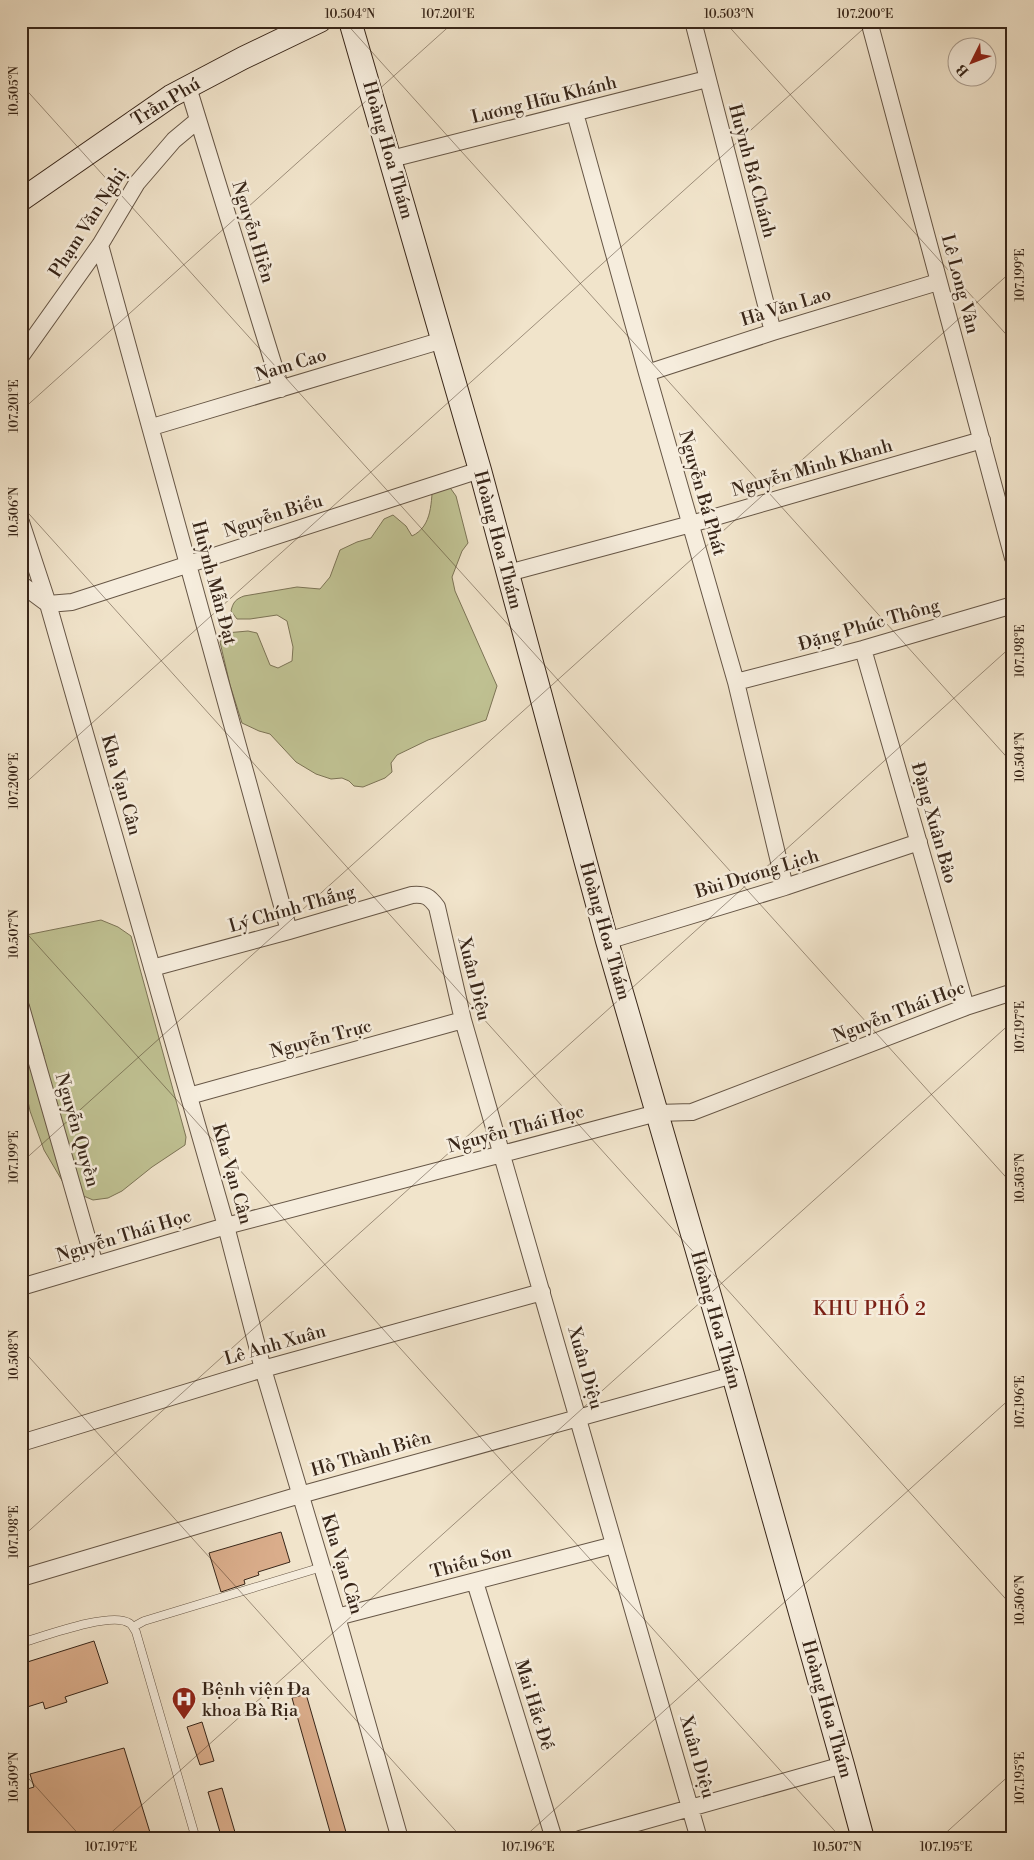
<svg xmlns="http://www.w3.org/2000/svg" width="1034" height="1860" font-family="'Libre Bodoni',serif">
<style>
.green{fill:#c0c293;stroke:#7c7456}
.building{fill:#daad8b;stroke:#382619}
.lines{fill:none;stroke-linecap:round;stroke-linejoin:round}
.lane-casing{stroke:#665646;stroke-width:9}
.street-casing{stroke:#665646;stroke-width:18}
.secondary-casing{stroke:#382619;stroke-width:24}
.lane{stroke:#f6eddd;stroke-width:8}
.street{stroke:#f6eddd;stroke-width:16}
.secondary{stroke:#f6eddd;stroke-width:22}
.ticks{fill:none;stroke:#382619;stroke-width:1;stroke-opacity:0.45}
.labels{text-anchor:middle;dominant-baseline:central;stroke-width:5;stroke-linejoin:round;paint-order:stroke}
.street-label{font-size:18px;fill:#382619;stroke:#f6eddd}
.poi-label{font-size:18px;fill:#382619;stroke:#f6eddd;text-anchor:start}
.neighbourhood-label{font-size:19px;letter-spacing:1px;fill:#7a1f14;stroke:#f6eddd}
.neatline{fill:none;stroke:#382619;stroke-width:2}
.ticks-label{font-size:12px;text-anchor:middle;fill:#382619}
</style>
<rect width="100%" height="100%" fill="#f1e4cb"/>
<filter id="stains"><feTurbulence type="fractalNoise" baseFrequency=".004" numOctaves="4"/><feColorMatrix values="0 0 0 0 .2 0 0 0 0 .09 0 0 0 0 .02 0 0 0 .5 -.17"/></filter>
<radialGradient id="worn" r=".72"><stop offset=".6" stop-color="#630" stop-opacity="0"/><stop offset="1" stop-color="#630" stop-opacity=".3"/></radialGradient>
<path class="green" d="M441,475L456,496L468,543L462,551L452,577L455,591L497,686L486,720L428,740L397,755L391,763L392,772L385,778L363,787L354,786L349,781L342,778L331,779L316,774L296,762L270,734L259,731L242,723L230,685L220,642L226,633L248,631L257,633L270,665L278,668L292,661L293,647L287,621L277,615L250,619H237L231,611C233,602 236,599 244,596L297,587L320,589L330,577L340,550L357,542L371,538L384,519L393,515L406,526L412,536C433,526 431,501 433,480Z
M101,920L118,927L131,936L186,1137L185,1145L152,1167L122,1191L108,1198L93,1200L67,1189L44,1150L30,1111L22,1071L44,1056L21,982V936Z"/>
<path class="building" d="M281,1532L290,1562L258,1572L259,1575L244,1580L245,1584L221,1592L209,1553Z
M94,1641L108,1683L65,1697L67,1702L45,1709L43,1702L21,1709V1664Z
M306,1694L348,1839H332L292,1698Z
M202,1722L214,1761L200,1765L187,1727Z
M124,1748L152,1839H21V1791L34,1787L30,1774Z
M222,1788L237,1839H222L208,1792Z"/>
<g class="lines">
<defs>
<path id="lane" d="M133,1627L144,1621L322,1567
M21,1643C42,1637 111,1611 129,1623C132,1624 134,1629 136,1632L196,1839"/>
<path id="street" d="M693,21L773,332
M869,21L1013,558
M188,87L281,389
M575,113L647,373L736,682L785,887
M391,159L707,79
M100,245L289,931
M21,356L100,245L137,183L174,140L198,120
M647,373L773,332L938,282
M152,427L443,340
M21,522L48,604L226,1226L263,1369L337,1617L400,1839
M508,573L691,524L982,440
M21,584L48,604L72,602L480,470
M863,649L966,1007
M736,682L863,649L1013,605
M607,941L785,887L919,842
M152,968L289,931L412,895C425,894 429,896 437,907L463,1020L699,1839
M21,1007L95,1265
M189,1096L463,1020
M21,1287L226,1226L502,1154L657,1113L692,1112L966,1007L1013,992
M21,1443L263,1369L542,1292
M21,1578L300,1495L733,1375
M475,1582L554,1839
M337,1617L614,1545
M580,1839L843,1765"/>
<path id="secondary" d="M350,21L480,470L607,941L733,1375L843,1765L863,1839
M21,200L171,96L243,58L320,21"/>
</defs>
<use href="#lane" class="lane-casing"/>
<use href="#street" class="street-casing"/>
<use href="#secondary" class="secondary-casing"/>
<use href="#lane" class="lane"/>
<use href="#street" class="street"/>
<use href="#secondary" class="secondary"/>
</g>
<path class="ticks" d="M344,21L1013,764M724,21L1013,342M21,36L38,21M21,84L1013,1185M21,411L455,21M21,505L1013,1607M21,787L872,21M21,927L842,1839M21,1163L1013,270M21,1348L463,1839M21,1538L1013,645M21,1770L83,1839M104,1839L1013,1021M522,1839L1013,1396M939,1839L1013,1772"/>
<defs>
<symbol id="hospital-pin" viewBox="-11 -11 22 30"><path d="M0 17L-7.5 6A9.5 9.5 0 1 1 7.5 6Z" fill="#8f2418" stroke="#f6eddd"/><path d="M-5-5h3v3.5h4V-5h3V5h-3V1.5h-4V5h-3Z" fill="#fff"/></symbol>
</defs>
<g fill-rule="evenodd">
<use href="#hospital-pin" x="170" y="1685" width="28" height="38"/>
</g>
<g class="labels">
<g class="street-label">
<text transform="translate(544 100) rotate(-14)">Lương Hữu Khánh</text>
<text transform="translate(166 102) rotate(-31)">Trần Phú</text>
<text transform="translate(388 150) rotate(74)">Hoàng Hoa Thám</text>
<text transform="translate(752 171) rotate(75)">Huỳnh Bá Chánh</text>
<text transform="translate(88 223) rotate(-57)">Phạm Văn Nghị</text>
<text transform="translate(253 232) rotate(73)">Nguyễn Hiền</text>
<text transform="translate(960 284) rotate(75)">Lê Long Vân</text>
<text transform="translate(786 307) rotate(-17)">Hà Văn Lao</text>
<text transform="translate(291 365) rotate(-17)">Nam Cao</text>
<text transform="translate(812 468) rotate(-16)">Nguyễn Minh Khanh</text>
<text transform="translate(702 493) rotate(74)">Nguyễn Bá Phát</text>
<text transform="translate(273 516) rotate(-18)">Nguyễn Biểu</text>
<text transform="translate(498 540) rotate(75)">Hoàng Hoa Thám</text>
<text transform="translate(214 583) rotate(75)">Huỳnh Mẫn Đạt</text>
<text transform="translate(869 625) rotate(-16)">Đặng Phúc Thông</text>
<text transform="translate(121 785) rotate(74)">Kha Vạn Cân</text>
<text transform="translate(934 823) rotate(74)">Đặng Xuân Bảo</text>
<text transform="translate(757 874) rotate(-17)">Bùi Dương Lịch</text>
<text transform="translate(292 909) rotate(-16)">Lý Chính Thắng</text>
<text transform="translate(605 931) rotate(74)">Hoàng Hoa Thám</text>
<text transform="translate(474 979) rotate(76)">Xuân Diệu</text>
<text transform="translate(899 1012) rotate(-21)">Nguyễn Thái Học</text>
<text transform="translate(321 1039) rotate(-15)">Nguyễn Trực</text>
<text transform="translate(516 1129) rotate(-15)">Nguyễn Thái Học</text>
<text transform="translate(77 1130) rotate(74)">Nguyễn Quyền</text>
<text transform="translate(232 1174) rotate(74)">Kha Vạn Cân</text>
<text transform="translate(124 1236) rotate(-17)">Nguyễn Thái Học</text>
<text transform="translate(716 1320) rotate(74)">Hoàng Hoa Thám</text>
<text transform="translate(275 1345) rotate(-16)">Lê Anh Xuân</text>
<text transform="translate(585 1368) rotate(74)">Xuân Diệu</text>
<text transform="translate(371 1454) rotate(-16)">Hồ Thành Biên</text>
<text transform="translate(471 1562) rotate(-15)">Thiếu Sơn</text>
<text transform="translate(342 1564) rotate(73)">Kha Vạn Cân</text>
<text transform="translate(534 1705) rotate(73)">Mai Hắc Đế</text>
<text transform="translate(827 1709) rotate(74)">Hoàng Hoa Thám</text>
<text transform="translate(697 1757) rotate(74)">Xuân Diệu</text>
</g>
<g class="poi-label">
<text x="202" y="1689">Bệnh viện Đa<tspan x="202" dy="21">khoa Bà Rịa</tspan></text>
</g>
<g class="neighbourhood-label">
<text x="870" y="1309">KHU PHỐ 2</text>
</g>
</g>
<rect width="1034" height="1860" fill="none" stroke="#f1e4cb" stroke-width="55"/>
<g transform="translate(972 62) rotate(228)"><circle r="24" fill="#f6eddd" stroke="#aa9d8f"/>
<path d="M0-4L9 19L0 12L-9 19Z" fill="#8f2418"/>
<text y="-8" font-size="14" font-weight="bold" text-anchor="middle" fill="#382619">B</text>
</g>
<rect x="28" y="28" width="978" height="1804" class="neatline"/>
<g class="ticks-label">
<text x="350" y="18">10.504°N</text>
<text x="448" y="18">107.201°E</text>
<text x="729" y="18">10.503°N</text>
<text x="865" y="18">107.200°E</text>
<text transform="translate(14 91) rotate(-90)" y="4">10.505°N</text>
<text transform="translate(1020 275) rotate(-90)" y="4">107.199°E</text>
<text transform="translate(14 406) rotate(-90)" y="4">107.201°E</text>
<text transform="translate(14 512) rotate(-90)" y="4">10.506°N</text>
<text transform="translate(1020 651) rotate(-90)" y="4">107.198°E</text>
<text transform="translate(1020 757) rotate(-90)" y="4">10.504°N</text>
<text transform="translate(14 781) rotate(-90)" y="4">107.200°E</text>
<text transform="translate(14 934) rotate(-90)" y="4">10.507°N</text>
<text transform="translate(1020 1027) rotate(-90)" y="4">107.197°E</text>
<text transform="translate(14 1157) rotate(-90)" y="4">107.199°E</text>
<text transform="translate(1020 1178) rotate(-90)" y="4">10.505°N</text>
<text transform="translate(14 1355) rotate(-90)" y="4">10.508°N</text>
<text transform="translate(1020 1402) rotate(-90)" y="4">107.196°E</text>
<text transform="translate(14 1532) rotate(-90)" y="4">107.198°E</text>
<text transform="translate(1020 1600) rotate(-90)" y="4">10.506°N</text>
<text transform="translate(14 1777) rotate(-90)" y="4">10.509°N</text>
<text transform="translate(1020 1778) rotate(-90)" y="4">107.195°E</text>
<text x="111" y="1851">107.197°E</text>
<text x="528" y="1851">107.196°E</text>
<text x="837" y="1851">10.507°N</text>
<text x="946" y="1851">107.195°E</text>
</g>
<rect width="100%" height="100%" filter="url(#stains)"/>
<rect width="100%" height="100%" fill="url(#worn)"/>
</svg>
